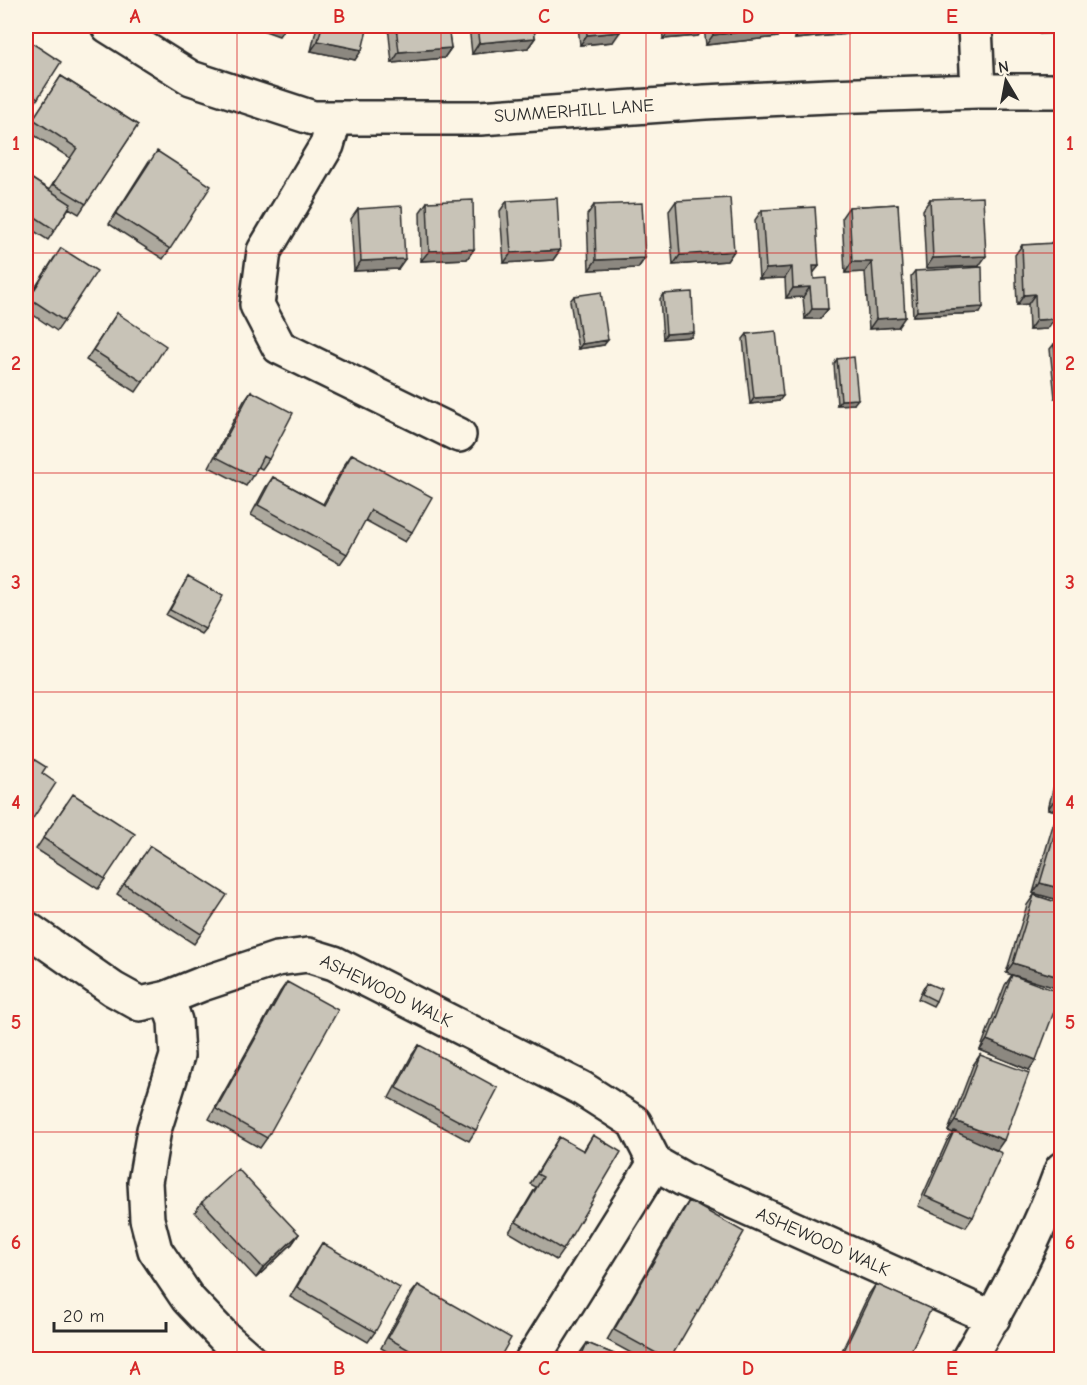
<svg xmlns="http://www.w3.org/2000/svg" width="1087" height="1385" font-family="'Comic Neue',sans-serif">
<style>
.lines{fill:none;stroke-linecap:round;stroke-linejoin:round}
.minor-casing{stroke:#2b2b2b;stroke-width:38}
.minor{stroke:#fcf5e5;stroke-width:33}
.wall{fill:#aca89d;stroke:#2b2b2b;stroke-width:1.5}
.shaded-wall{fill:#8c8880;stroke:#2b2b2b;stroke-width:1.5}
.building{fill:#c8c3b7;stroke:#2b2b2b;stroke-width:1.5}
.grid{fill:none;stroke:#d62828;stroke-width:1.5;stroke-opacity:0.55}
.labels{text-anchor:middle;dominant-baseline:central;stroke-width:4.5;stroke-linejoin:round;paint-order:stroke}
.street-label{font-size:18px;fill:#2b2b2b;stroke:#fcf5e5}
.neatline{fill:none;stroke:#d62828;stroke-width:2}
.grid-label{font-size:20px;text-anchor:middle;font-weight:bold;fill:#d62828}
</style>
<rect width="100%" height="100%" fill="#fcf5e5"/>
<filter id="ink" filterUnits="userSpaceOnUse"><feTurbulence type="fractalNoise" baseFrequency=".0167" numOctaves="2"/><feDisplacementMap in="SourceGraphic" scale="12" xChannelSelector="R" yChannelSelector="G"/><feConvolveMatrix kernelMatrix="1 2 1 2 8 2 1 2 1" color-interpolation-filters="sRGB"/></filter>
<g filter="url(#ink)">
<g class="lines">
<defs>
<path id="minor" d="M108,26L191,78L313,118H480L705,102L829,96L978,91H1062
M975,26L978,91
M335,118L327,145L264,251L257,305L279,347L459,435
M26,928L113,989L140,1004L167,998L202,984L277,959L308,955L334,963L581,1088L634,1122L655,1163L683,1179L993,1318
M167,998L175,1021L177,1056L154,1130L145,1182L147,1219L155,1250L188,1299L226,1339L250,1360
M532,1360L655,1163
M968,1360C1004,1298 1038,1236 1062,1169"/>
</defs>
<use href="#minor" class="minor-casing"/>
<use href="#minor" class="minor"/>
</g>
<path class="wall" d="M317,26H368L355,60L311,51Z
M388,26H448L451,48L444,58L392,63Z
M469,26H534L535,38L528,48L472,54Z
M578,26H619L613,42L580,45Z
M662,26H785L778,37L706,45L704,27L698,36L663,39Z
M794,26H853L847,34L795,39Z
M1040,26H1062L1040,34Z
M26,39L38,98L31,109L26,105Z
M61,76L138,125L79,214L69,208L48,240L26,226V175L49,190L70,158L26,130Z
M149,161L170,249L163,259L109,224Z
M930,199L979,266L926,268L923,210Z
M507,201L560,250L553,260L504,263L500,211Z
M676,201L734,251L727,261L673,265L669,211Z
M427,202L474,249L467,259L421,261L420,212Z
M898,204V327L869,329L865,272L845,273L842,217L849,207Z
M594,205L645,258L638,268L589,270L587,215Z
M358,209L398,269L354,271L351,219Z
M762,210L819,266L813,273L814,279L828,309L820,319H805L803,297L786,298L785,278L759,279L755,220Z
M1062,238V302H1053L1054,319L1047,329L1029,330L1028,304L1017,305L1015,255L1022,245L1050,244L1054,239Z
M54,258L64,321L57,331L26,310V302Z
M915,271L983,307L980,313L913,316L911,276Z
M663,294L691,337L663,339L660,299Z
M574,296L604,345L578,349L570,301Z
M117,313L143,382L136,392L86,360Z
M747,334L779,401L750,404L743,339Z
M1054,344L1062,397L1055,398L1050,349Z
M837,359L854,404L837,405L834,364Z
M251,391L269,459L262,469L258,467L246,486L209,467L244,401Z
M352,454L412,532L405,542L365,520L347,554L340,564L251,515L266,487L273,477L323,504L345,464Z
M188,577L205,629L201,634L166,615Z
M1062,754V812L1048,809Z
M66,804L105,879L98,889L36,849Z
M1060,815L1062,901L1033,893L1053,825Z
M143,856L201,934L194,944L117,894Z
M1034,895L1062,904V980L1056,988L1006,973L1027,905Z
M1012,975L1029,1070L980,1050L1005,985Z
M287,982L267,1138L260,1148L209,1119L280,992Z
M927,983L936,1001L933,1006L918,999L923,988Z
M419,1045L476,1130L469,1141L389,1098L412,1055Z
M980,1055L997,1150L985,1145L973,1217L966,1227L918,1206L947,1141L953,1133L948,1131L973,1065Z
M593,1135L563,1250L556,1260L509,1232L536,1187L530,1184L559,1137L583,1151Z
M689,1201L670,1359H642L607,1340L682,1211Z
M202,1202L299,1234L292,1244L256,1278L195,1212Z
M322,1243L375,1332L368,1342L290,1297L315,1254Z
M876,1284L907,1359H838L869,1294Z
M418,1285L499,1359H400L381,1348L410,1295Z
M587,1343L626,1359H577L580,1353Z
M1062,1343V1359H1054Z"/>
<path class="shaded-wall" d="M251,26H286L279,36Z
M705,26L698,36L663,39L671,29Z
M840,26H853L847,34L795,39L802,29Z
M912,26H933L910,28Z
M1046,26H1062V33L1040,34Z
M785,27L778,37L706,45L713,35Z
M620,32L613,42L580,45L587,35Z
M535,38L528,48L472,54L479,43Z
M318,41L362,50L355,60L311,51Z
M451,48L444,58L392,63L399,52Z
M474,249L467,259L421,261L429,251Z
M560,250L553,260L504,263L511,253Z
M734,251L727,261L673,265L680,255Z
M986,256L979,266L926,268L933,258Z
M645,258L638,268L589,270L596,260Z
M405,259L398,269L354,271L361,261Z
M852,262H872L865,272L845,273Z
M813,266H819L811,276Z
M792,267L785,278L759,279L766,269Z
M810,287L803,297L786,298L793,288Z
M1062,292V302L1046,303L1053,293Z
M1035,294L1028,304L1017,305L1024,295Z
M983,307L980,313L913,316L917,311Z
M812,309H828L820,319H805Z
M905,317L898,327L869,329L876,319Z
M1054,319L1047,329L1029,330L1036,320Z
M694,332L691,337L663,339L666,334Z
M608,340L604,345L578,349L582,344Z
M1062,392V397L1055,398L1059,393Z
M783,396L779,401L750,404L754,398Z
M858,399L854,404L837,405L841,400Z
M1055,799L1062,800V812L1048,809Z
M1040,883L1062,889V901L1033,893Z
M1013,963L1062,978V980L1056,988L1006,973Z
M987,1040L1036,1060L1029,1070L980,1050Z
M955,1121L1004,1140L997,1150L948,1131Z
M299,1234L292,1244L256,1278L263,1268Z"/>
<path class="building" d="M322,26H368L362,50L318,41Z
M396,26H448L451,48L399,52Z
M477,26H534L535,38L479,43Z
M586,26H619L620,32L587,35Z
M670,26H705L671,29Z
M712,26H785V27L713,35Z
M802,26H840L802,29Z
M26,39L61,62L38,98L26,90Z
M61,76L138,125L86,204L53,184L77,148L33,119Z
M157,151L211,186L170,249L116,214Z
M26,175L71,204L55,230L26,211Z
M983,197L986,256L933,258L930,199Z
M557,198L560,250L511,253L507,201Z
M730,198L734,251L680,255L676,201Z
M473,200L474,249L429,251L427,202Z
M642,203L645,258L596,260L594,205Z
M898,204L905,317L876,319L872,262H852L849,207Z
M402,206L405,259L361,261L358,209Z
M815,207L819,266H813L814,279L826,278L828,309H812L810,287L793,288L792,267L766,269L762,210Z
M1062,238V292L1053,293L1054,319L1036,320L1035,294L1024,295L1022,245L1054,243V239Z
M26,246L29,249L26,254Z
M61,248L97,271L64,321L29,298Z
M982,267L983,307L917,311L915,271Z
M601,292L608,340L582,344L574,296Z
M692,292L694,332L666,334L663,294Z
M117,313L166,346L143,382L93,350Z
M776,331L783,396L754,398L747,334Z
M1062,343V392L1059,393L1054,344Z
M854,357L858,399L841,400L837,359Z
M251,391L293,413L269,459L263,456L253,476L216,457Z
M352,454L432,497L412,532L371,510L347,554L258,505L273,477L324,505Z
M188,577L223,596L205,629L170,610Z
M30,757L46,767L42,773L56,783L28,826L26,825V763Z
M1062,773V800L1055,799Z
M73,794L135,834L105,879L43,838Z
M1060,815L1062,816V889L1040,883Z
M150,846L227,895L201,934L124,884Z
M1034,895L1062,904V978L1013,963Z
M1012,975L1061,993L1036,1060L987,1040Z
M287,982L338,1010L267,1138L216,1109Z
M927,983L941,989L936,1001L922,994Z
M419,1045L498,1088L476,1130L396,1088Z
M980,1055L1029,1073L1004,1140L955,1121Z
M954,1131L1002,1153L973,1217L925,1196Z
M593,1135L621,1152L563,1250L516,1222L543,1177L537,1174L559,1137L584,1151Z
M238,1169L299,1234L263,1268L202,1202Z
M689,1201L744,1232L670,1359H667L614,1330Z
M322,1243L400,1288L375,1332L297,1287Z
M876,1284L931,1309L907,1359H840Z
M418,1285L511,1338L499,1359H425L388,1338Z
M587,1343L626,1359H580Z
M1062,1348V1359H1056Z"/>
</g>
<path class="grid" d="M237,26V1360M441,26V1360M646,26V1360M850,26V1360M26,253H1062M26,473H1062M26,692H1062M26,912H1062M26,1132H1062"/>
<g class="labels">
<g class="street-label">
<text transform="translate(574 111) rotate(-4)">SUMMERHILL LANE</text>
<text transform="translate(386 991) rotate(26)">ASHEWOOD WALK</text>
<text transform="translate(823 1242) rotate(24)">ASHEWOOD WALK</text>
</g>
</g>
<rect width="1087" height="1385" fill="none" stroke="#fcf5e5" stroke-width="66"/>
<g transform="translate(1006 81) rotate(350)" stroke="#fcf5e5" stroke-width="4.5" paint-order="stroke">
<path d="M0-4.5L10 22L0 15L-10 22Z" fill="#2b2b2b"/>
<text y="-9" font-size="16" font-weight="bold" text-anchor="middle" fill="#2b2b2b">N</text>
</g>
<path d="M54 1322v9h112v-9" fill="none" stroke="#2b2b2b" stroke-width="3"/>
<text x="63" y="1322" font-size="18" fill="#2b2b2b" stroke="#fcf5e5" stroke-width="4.5" paint-order="stroke">20 m</text>
<rect x="33" y="33" width="1021" height="1319" class="neatline"/>
<g class="grid-label">
<text x="135" y="23">A</text>
<text x="339" y="23">B</text>
<text x="544" y="23">C</text>
<text x="748" y="23">D</text>
<text x="952" y="23">E</text>
<text x="16" y="150">1</text>
<text x="1070" y="150">1</text>
<text x="16" y="370">2</text>
<text x="1070" y="370">2</text>
<text x="16" y="589">3</text>
<text x="1070" y="589">3</text>
<text x="16" y="809">4</text>
<text x="1070" y="809">4</text>
<text x="16" y="1029">5</text>
<text x="1070" y="1029">5</text>
<text x="16" y="1249">6</text>
<text x="1070" y="1249">6</text>
<text x="135" y="1375">A</text>
<text x="339" y="1375">B</text>
<text x="544" y="1375">C</text>
<text x="748" y="1375">D</text>
<text x="952" y="1375">E</text>
</g>
</svg>
